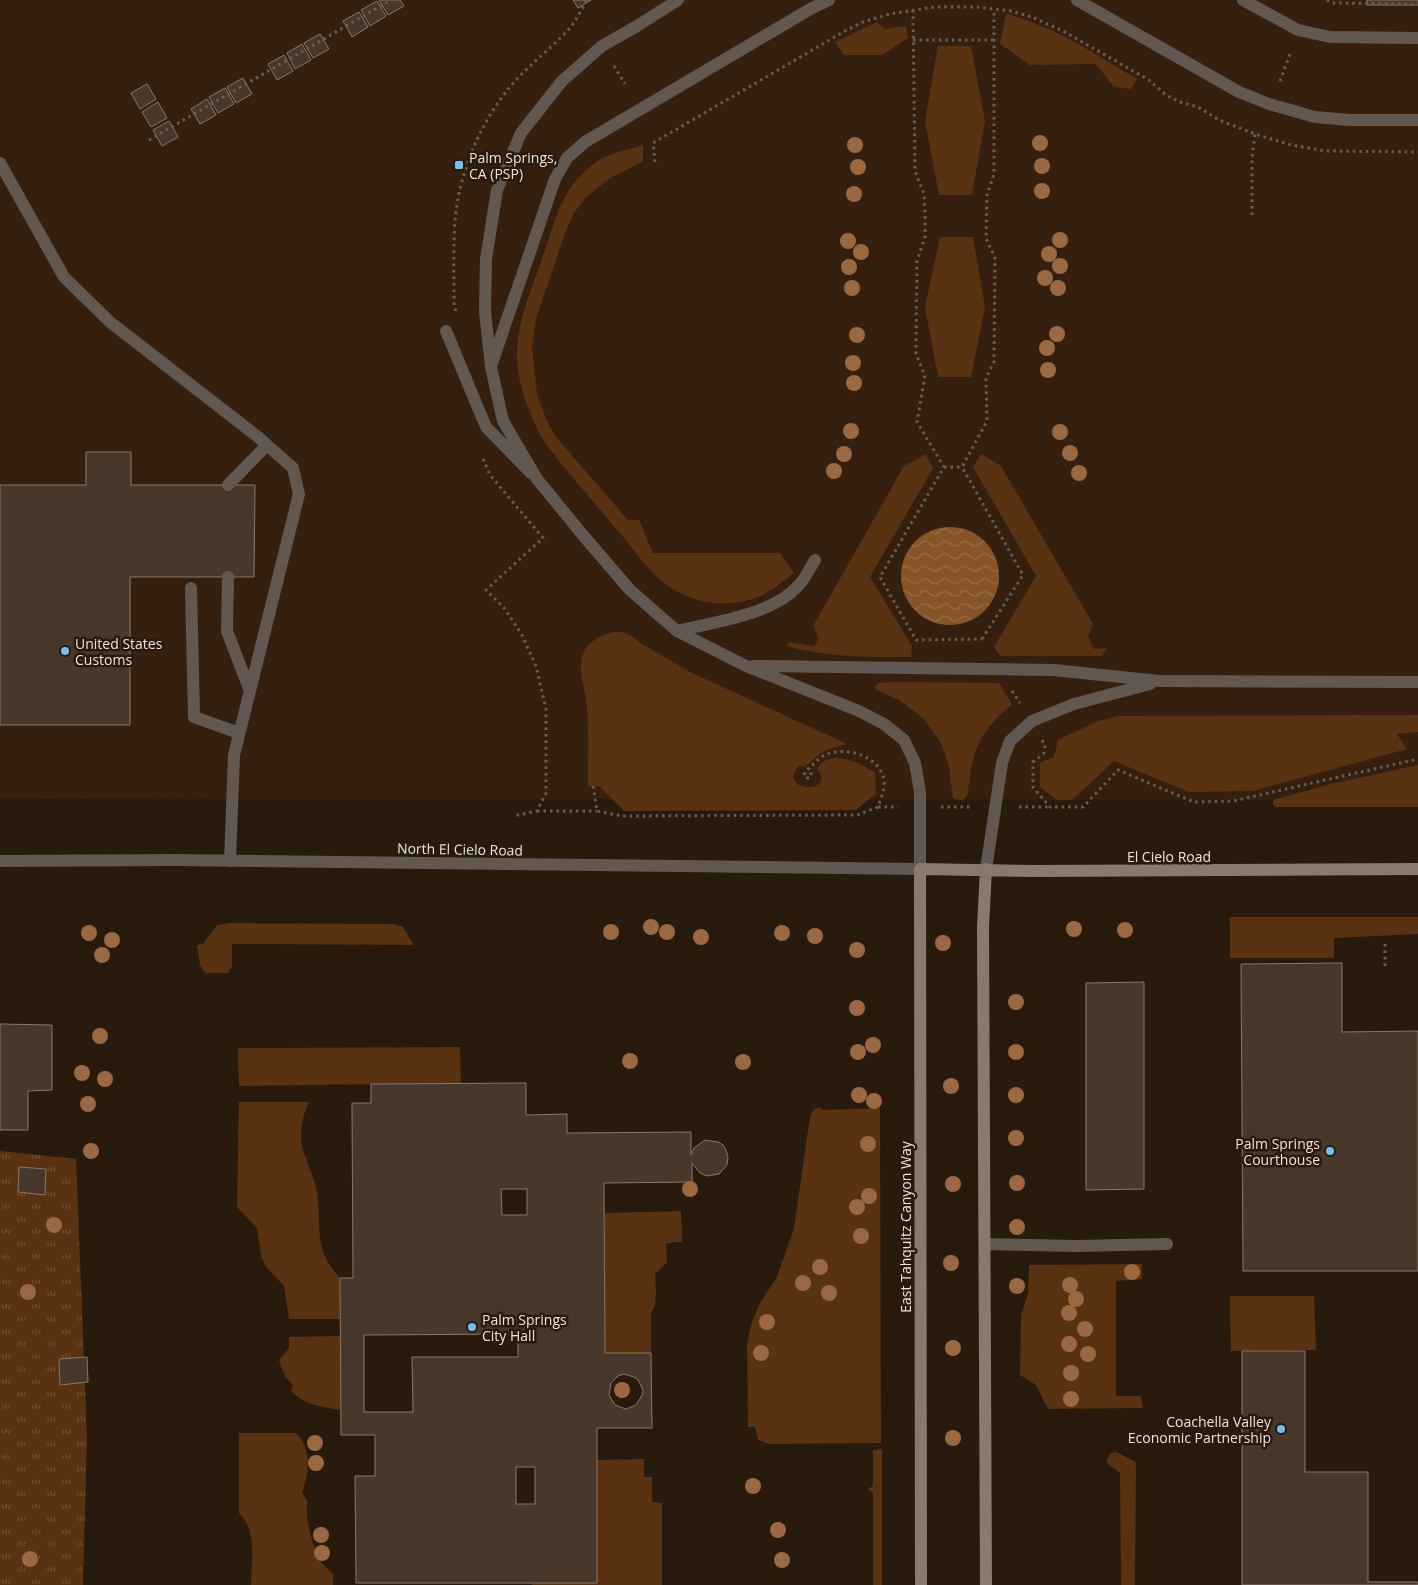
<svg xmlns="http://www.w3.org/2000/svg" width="1418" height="1585" font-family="'Open Sans',sans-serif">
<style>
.built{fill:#352010}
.green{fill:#583211}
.park{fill:url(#park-tufts)}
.water{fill:url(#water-waves)}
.building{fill:#48382b;stroke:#8a7768;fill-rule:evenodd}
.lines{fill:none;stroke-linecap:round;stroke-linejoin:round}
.path{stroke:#6a5d52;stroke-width:3;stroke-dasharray:2.5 4;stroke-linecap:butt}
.service{stroke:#615852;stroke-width:12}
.minor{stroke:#615852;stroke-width:12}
.tertiary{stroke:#615852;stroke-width:12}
.secondary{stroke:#877a70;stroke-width:12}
.tree{fill:#9a6942}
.poi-dot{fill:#71c1f5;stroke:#291a0e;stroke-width:2}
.labels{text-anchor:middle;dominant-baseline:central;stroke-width:5;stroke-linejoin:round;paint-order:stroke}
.poi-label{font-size:14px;fill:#ede3db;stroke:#291a0e;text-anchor:start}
.street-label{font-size:14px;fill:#ede3db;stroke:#291a0e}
</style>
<defs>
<pattern id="park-tufts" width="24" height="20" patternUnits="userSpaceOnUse" patternTransform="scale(1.25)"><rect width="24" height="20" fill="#583211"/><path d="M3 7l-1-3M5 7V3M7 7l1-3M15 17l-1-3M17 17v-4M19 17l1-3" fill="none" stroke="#705033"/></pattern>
<pattern id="water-waves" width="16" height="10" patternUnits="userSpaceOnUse" patternTransform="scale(1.25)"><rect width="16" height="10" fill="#875428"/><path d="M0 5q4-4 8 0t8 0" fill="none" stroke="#986c47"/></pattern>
</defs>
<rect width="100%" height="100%" fill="#291a0e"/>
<path class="built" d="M0,0H1418V800L0,799Z"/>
<path class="green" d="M1006,14C1054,26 1095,54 1137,79L1131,89L1114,87L1096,64L1030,65L1000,44Z
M877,22L885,29L906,26L908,38L882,55H844L835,42Z
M938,46H971L985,121L972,195H939L925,121Z
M643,145V161L609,179L586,197L574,213L564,236L536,319L532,347L537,394L547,421L556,437L628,520H639L653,553H780L794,573C780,584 766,596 749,600C716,609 682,600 657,577C641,561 628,542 613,525C589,496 563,468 541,437C529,412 518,386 517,358C516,323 532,288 543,256C551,234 556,211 568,192C575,180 591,164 603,158C615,152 630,149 643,145Z
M940,237H973L985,307L971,377H938L925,307Z
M926,454L933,468L870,577L912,646L911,657C869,657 828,658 787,646L788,642L814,646L819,638L813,626L904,466Z
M981,454L1001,466L1093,624L1088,637L1094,649L1107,648L1102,656H1000L994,647L1036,576L973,467Z
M613,632H622L630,635L642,644L690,672L847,744C837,747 825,749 816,757C811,761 810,765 803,767L800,765C774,792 838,796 817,768C832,748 858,763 875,772L876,794L856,810L624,811L599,786H588C588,760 589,733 587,708C586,690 577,672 583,654C588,641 600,636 613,632Z
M892,682L999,683L1012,704C997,717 981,733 975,753C970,767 970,782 967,796L963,800H957L953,798L949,766L941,743L924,719L899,700L876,689L875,686L878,683Z
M1418,715V732L1397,734L1407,749L1253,791L1189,792L1114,761L1072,800H1057L1040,787V763L1054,757L1058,740L1098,721L1119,716Z
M1418,765V807H1276L1273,805V800L1331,784Z
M1230,917H1418V934L1334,938V958H1230Z
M229,923L393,924L403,927L414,945L232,944V967L228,973H205L200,965L197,945L203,944L217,925Z
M460,1047L461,1083L239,1086L238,1048Z
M239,1102H309C303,1115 301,1125 301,1139C301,1150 313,1174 316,1187C324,1225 310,1245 340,1278V1319H289L284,1286L266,1267L261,1255L257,1228L237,1207Z
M816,1108H821L823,1110L880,1108L881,1443L769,1444L758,1440L755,1427H748L747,1346L751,1324L760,1303L777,1277L794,1228L809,1123L812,1112Z
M681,1211L682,1242H673L666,1244L667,1262L655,1274L656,1293L655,1305L651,1313V1353H605V1213Z
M1142,1264V1279L1116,1281V1396H1141L1143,1408L1048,1409L1036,1385L1020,1375L1021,1315L1028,1294L1029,1265Z
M1230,1296H1314L1316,1350L1231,1351Z
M340,1336L341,1410C322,1407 303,1405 291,1390L293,1385C285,1378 282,1370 279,1360L289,1348V1337Z
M239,1433H296C312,1448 309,1474 302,1493L308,1502C303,1513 314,1553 322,1563C325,1567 329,1570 333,1574V1585H251C251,1561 258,1531 239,1513Z
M882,1449V1585H873V1493L868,1489L873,1486V1450Z
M1116,1452L1136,1462L1135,1585H1121L1120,1473L1107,1463V1459L1111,1453Z
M644,1459V1477H652V1502L662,1503V1585H532V1583H597V1460Z"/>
<path class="park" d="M0,1151L76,1159L87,1437L83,1585H0Z"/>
<path class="water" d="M901 576a49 49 0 1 1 98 0a49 49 0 1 1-98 0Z"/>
<path class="building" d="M379,0H400L404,6L388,15Z
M573,0H591L578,8Z
M1367,0H1418V5H1367Z
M377,1L386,16L370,26L361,10Z
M359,12L368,27L352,37L343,21Z
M320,34L329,49L313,58L304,43Z
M302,44L311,60L295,69L287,53Z
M284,55L293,71L277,80L268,64Z
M243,78L252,94L236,103L227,87Z
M147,84L156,99L140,109L131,93Z
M225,88L234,104L218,113L209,97Z
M207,99L216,115L200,124L191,109Z
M158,102L167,118L151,127L142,112Z
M169,121L178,137L162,146L153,130Z
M86,452H131V485H255L254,577H130V725H0V485H86Z
M1342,963V1032L1418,1031V1271H1243L1241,964Z
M1144,982V1189L1086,1190V983Z
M0,1024L52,1025V1090L28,1091V1130H0Z
M526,1083V1115L567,1114V1133L691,1132V1155L694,1148L705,1140L718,1142L723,1145L726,1150L728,1157L727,1165L719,1174L707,1176L700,1173L692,1163V1182L604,1183L605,1353H651L652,1428H597V1583H356L355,1476H375V1435H341L340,1278H353L352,1103H371V1084ZM501,1189H527V1215H502ZM518,1334V1357H412L413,1412H364V1335ZM624,1374L634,1377L638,1380L643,1390L642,1395L636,1405L626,1409L615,1405L609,1395L611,1383L618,1376ZM516,1467H535V1504H516Z
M19,1167L46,1169L45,1195L18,1192Z
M1242,1351H1305V1472H1368V1582H1418V1585H1242Z
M87,1357L88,1382L60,1385L59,1359Z"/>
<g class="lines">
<path class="path" d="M1327,0L1333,3L1418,4
M913,10L915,171L924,194L925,214V237L917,261L916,354L925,376L917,422L944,467L880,577L916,640L982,639
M913,40H994
M614,66L625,84
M1280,81L1290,54
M149,140L391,0
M655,162L653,143L845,31L863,22L890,14L935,7H978L1011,11L1032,17L1063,31L1149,80L1166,95L1180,102L1198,107L1219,120L1255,134L1291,145L1326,151L1418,152
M1252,215V158L1255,134
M456,311L454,306C454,278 453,249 455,221C459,174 479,125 509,88C527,66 550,50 569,29C576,21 581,10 587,0
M483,459L490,475L543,538L486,590L505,609L522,635L536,666L546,709V793L537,811L513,816
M944,467H962
M982,639L1023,575L962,467L987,421L986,378L994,362L995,258L986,238L987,195L994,174V9
M1012,691L1020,703
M1042,740L1045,745L1044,753L1033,762V787L1050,807H1083L1118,770L1194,802L1233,801L1418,759
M593,786L597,811L622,816L857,815L878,807C881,798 885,789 884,780C880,755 843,745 823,756C816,760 812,767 805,771L804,775L807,778L811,777V768
M878,807H898
M941,807H973
M1019,807H1050
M537,811H597
M1385,944V966"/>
<path class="service" d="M0,163L64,277L110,322L258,437L293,468L299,494L234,755L230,861
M446,331L486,427L531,473
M228,485L267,445
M228,577L227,631L250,691
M191,588L194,717L239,733
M677,631C714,622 772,615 798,586C805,579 810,568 815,560
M985,1244L1077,1246L1167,1244"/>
<path class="minor" d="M0,861L175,860L920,869"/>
<path class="tertiary" d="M678,0L637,26L602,46L562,81L521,133L497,190L486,259L485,311L491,367L503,421L537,479L582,534L630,590L677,631L746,666L859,711L884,724L904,740L915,763L920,792V869
M1077,0L1239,92L1269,104L1315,117L1349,120H1418
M1243,0L1298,30L1330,37L1418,38
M492,363L555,179L567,158L585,142L812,8L829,0
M753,666L1054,670L1159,681L1418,682
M986,869L1002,763L1010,741L1032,721L1074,704L1150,684"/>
<path class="secondary" d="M986,869L983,927L986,1585
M921,1585L920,869L1037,871L1418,869"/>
</g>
<g class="tree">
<circle cx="1040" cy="143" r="8"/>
<circle cx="855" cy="145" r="8"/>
<circle cx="1042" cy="166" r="8"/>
<circle cx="858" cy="167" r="8"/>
<circle cx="1042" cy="191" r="8"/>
<circle cx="854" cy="194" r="8"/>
<circle cx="1060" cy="240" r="8"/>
<circle cx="848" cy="241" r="8"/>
<circle cx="861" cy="252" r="8"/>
<circle cx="1049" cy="254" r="8"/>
<circle cx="1060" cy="266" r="8"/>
<circle cx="849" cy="267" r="8"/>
<circle cx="1045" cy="278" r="8"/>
<circle cx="852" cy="288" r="8"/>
<circle cx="1058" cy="288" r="8"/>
<circle cx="1057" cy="334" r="8"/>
<circle cx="857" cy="335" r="8"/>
<circle cx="1047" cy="348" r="8"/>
<circle cx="853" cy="363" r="8"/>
<circle cx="1048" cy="370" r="8"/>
<circle cx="854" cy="383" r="8"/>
<circle cx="851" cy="431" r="8"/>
<circle cx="1060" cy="432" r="8"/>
<circle cx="1070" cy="453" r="8"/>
<circle cx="844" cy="454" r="8"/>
<circle cx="834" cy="471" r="8"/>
<circle cx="1079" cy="473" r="8"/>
<circle cx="651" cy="927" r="8"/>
<circle cx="1074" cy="929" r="8"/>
<circle cx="1125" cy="930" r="8"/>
<circle cx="611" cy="932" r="8"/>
<circle cx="667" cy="932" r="8"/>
<circle cx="89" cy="933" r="8"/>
<circle cx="782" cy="933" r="8"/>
<circle cx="815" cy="936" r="8"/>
<circle cx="701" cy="937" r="8"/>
<circle cx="112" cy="940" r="8"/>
<circle cx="943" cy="943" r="8"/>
<circle cx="857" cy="950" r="8"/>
<circle cx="102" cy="955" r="8"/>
<circle cx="1016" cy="1002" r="8"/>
<circle cx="857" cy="1008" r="8"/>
<circle cx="100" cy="1036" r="8"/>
<circle cx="873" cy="1045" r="8"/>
<circle cx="858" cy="1052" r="8"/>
<circle cx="1016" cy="1052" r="8"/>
<circle cx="630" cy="1061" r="8"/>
<circle cx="743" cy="1062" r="8"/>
<circle cx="82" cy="1073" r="8"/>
<circle cx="105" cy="1079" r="8"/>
<circle cx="951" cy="1086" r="8"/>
<circle cx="859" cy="1095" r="8"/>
<circle cx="1016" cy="1095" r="8"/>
<circle cx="874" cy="1101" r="8"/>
<circle cx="88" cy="1104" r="8"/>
<circle cx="1016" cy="1138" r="8"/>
<circle cx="868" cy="1144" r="8"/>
<circle cx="91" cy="1151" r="8"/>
<circle cx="1017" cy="1183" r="8"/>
<circle cx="953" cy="1184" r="8"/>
<circle cx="690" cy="1189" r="8"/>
<circle cx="869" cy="1196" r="8"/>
<circle cx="857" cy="1207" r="8"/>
<circle cx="54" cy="1225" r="8"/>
<circle cx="1017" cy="1227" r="8"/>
<circle cx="861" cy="1236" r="8"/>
<circle cx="951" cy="1263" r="8"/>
<circle cx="820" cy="1267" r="8"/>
<circle cx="1132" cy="1272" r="8"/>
<circle cx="803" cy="1283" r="8"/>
<circle cx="1070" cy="1285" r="8"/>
<circle cx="1017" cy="1286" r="8"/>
<circle cx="28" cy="1292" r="8"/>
<circle cx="829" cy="1293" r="8"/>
<circle cx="1076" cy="1299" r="8"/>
<circle cx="1069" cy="1313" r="8"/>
<circle cx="767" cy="1322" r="8"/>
<circle cx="1085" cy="1329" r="8"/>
<circle cx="1069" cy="1344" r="8"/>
<circle cx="953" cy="1348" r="8"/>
<circle cx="761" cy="1353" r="8"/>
<circle cx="1088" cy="1354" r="8"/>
<circle cx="1071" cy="1373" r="8"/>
<circle cx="622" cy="1390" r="8"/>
<circle cx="1071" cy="1399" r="8"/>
<circle cx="953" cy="1438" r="8"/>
<circle cx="315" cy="1443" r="8"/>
<circle cx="316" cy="1463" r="8"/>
<circle cx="753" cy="1486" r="8"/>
<circle cx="778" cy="1530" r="8"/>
<circle cx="321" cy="1535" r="8"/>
<circle cx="322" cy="1553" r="8"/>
<circle cx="30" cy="1559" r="8"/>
<circle cx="782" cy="1560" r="8"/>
</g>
<g class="poi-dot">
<rect x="454" y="160" width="10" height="10" rx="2.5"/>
<circle cx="65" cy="651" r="5"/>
<circle cx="1330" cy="1151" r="5"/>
<circle cx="472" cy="1327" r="5"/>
<circle cx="1281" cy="1429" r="5"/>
</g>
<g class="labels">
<g class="poi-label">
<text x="469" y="157">Palm Springs,<tspan x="469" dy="16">CA (PSP)</tspan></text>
<text x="75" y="643">United States<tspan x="75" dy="16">Customs</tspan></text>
<text x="1320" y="1143" text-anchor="end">Palm Springs<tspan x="1320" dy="16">Courthouse</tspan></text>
<text x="482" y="1319">Palm Springs<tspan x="482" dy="16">City Hall</tspan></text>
<text x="1271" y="1421" text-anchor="end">Coachella Valley<tspan x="1271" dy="16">Economic Partnership</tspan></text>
</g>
<g class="street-label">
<text transform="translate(460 849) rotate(1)">North El Cielo Road</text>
<text x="1169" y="856">El Cielo Road</text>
<text transform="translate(905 1227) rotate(-90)">East Tahquitz Canyon Way</text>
</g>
</g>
</svg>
